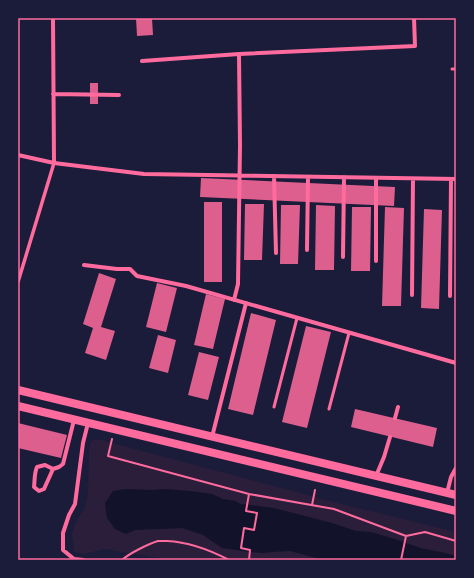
<svg xmlns="http://www.w3.org/2000/svg" width="474" height="578" font-family="Literata,serif">
<style>
.green{fill:#2a1e3b}
.water{fill:#12122b}
.building{fill:#dd5f8e}
.lines{fill:none;stroke-linecap:round;stroke-linejoin:round}
.path{stroke:#ff6b9d;stroke-width:2}
.service{stroke:#ff6b9d;stroke-width:3}
.pedestrian{stroke:#ff6b9d;stroke-width:3.5}
.minor{stroke:#ff6b9d;stroke-width:4}
.secondary{stroke:#ff6b9d;stroke-width:8}
.neatline{fill:none;stroke:#ff6b9d;stroke-width:1.5}
</style>
<rect width="100%" height="100%" fill="#1b1b3a"/>
<path class="green" d="M95,440H101L334,502L456,532V560H173L104,549L85,554L74,552L72,535L74,526L85,507L88,493L89,449L91,441Z"/>
<path class="water" d="M126,489L152,490L165,489L190,491L212,494L223,499L235,501L241,504L274,508L332,523L356,531L371,532L398,540L420,548L441,552L456,556V560H324L290,551L272,552L263,553L250,552L222,548L203,535L182,528L135,530L126,534L115,529L107,518L105,503L113,491Z"/>
<path class="building" d="M136,18H152L153,35L137,36Z
M90,83H98V104H90Z
M201,178L395,187L394,206L200,197Z
M204,202H222V282H204Z
M245,204H264L262,260H244Z
M281,205H300L298,264H280Z
M316,205L335,206L334,270H315Z
M352,207H371L370,271H351Z
M385,207L404,208L401,306H382Z
M424,209L442,210L439,309L421,308Z
M99,273L116,279L101,327L115,331L106,360L85,353L93,328L83,324Z
M157,283L177,288L166,332L146,327Z
M206,294L225,299L213,349L194,345Z
M251,313L276,320L253,415L228,409Z
M306,326L331,332L307,428L282,422Z
M158,335L176,340L168,373L149,368Z
M199,352L219,357L208,400L188,395Z
M355,409L437,428L433,447L351,427Z
M18,423L67,435L61,458L18,448Z"/>
<g class="lines">
<path class="path" d="M112,439L108,456L249,494L334,509L406,536L425,532L456,541
M312,505L315,490
M122,560C130,553 148,544 158,541C161,541 164,541 167,541C189,542 210,550 229,560
M249,560L250,550L241,548L244,528L254,530L257,513L246,511L249,494
M401,560L406,536"/>
<path class="service" d="M452,69H456
M274,407L297,318
M329,409L349,333"/>
<path class="pedestrian" d="M18,282L54,163"/>
<path class="minor" d="M53,18L54,163
M142,61L239,54L415,46L414,18
M53,94L119,95
M18,155L54,163L144,174L456,179
M274,176L276,253
M376,178V261
M307,250L308,177
M343,257L344,177
M84,265L117,269H130L137,276L186,286L456,363
M412,295L413,179
M450,296L451,179
M234,300L238,284L240,145L239,54
M395,418L398,407
M212,437L246,303
M53,469L45,465L37,467C34,474 35,479 34,487L39,491L44,489L53,469L59,467L63,464L74,420
M376,476L384,457L390,437
M447,493L451,477L456,468
M83,560L74,559L63,550V533L69,515L75,504L83,443L88,423"/>
<path class="secondary" d="M18,390L456,495
M18,406L456,511"/>
</g>
<rect width="474" height="578" fill="none" stroke="#1b1b3a" stroke-width="38"/>
<rect x="19" y="19" width="436" height="540" class="neatline"/>
</svg>
